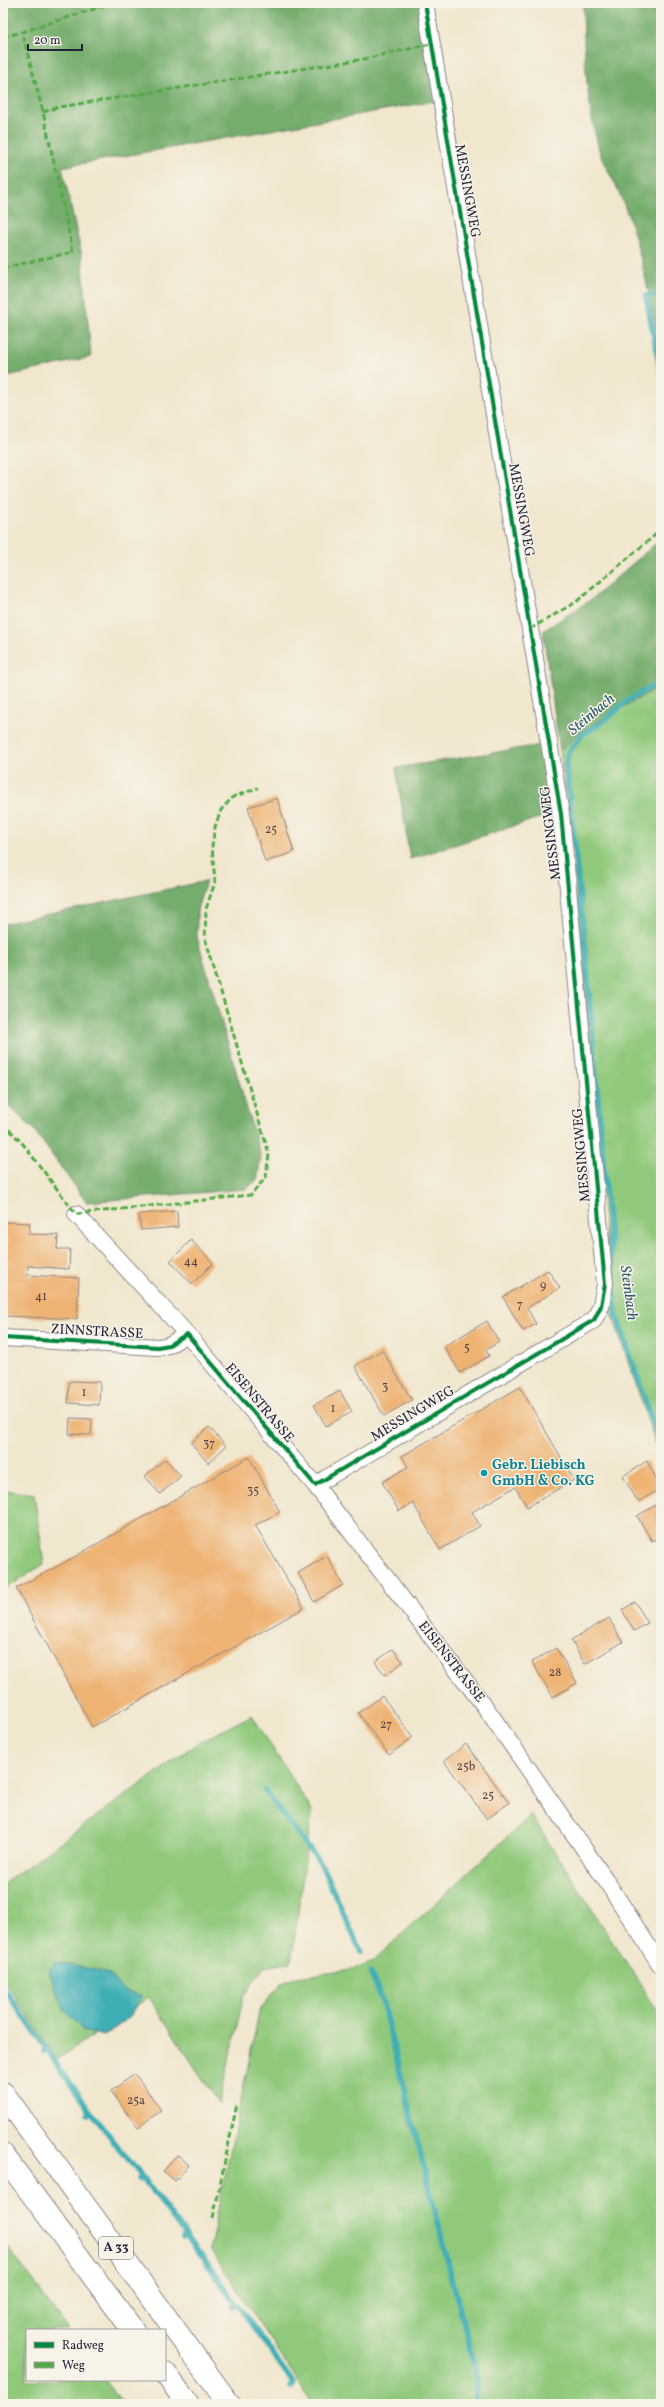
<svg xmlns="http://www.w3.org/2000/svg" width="664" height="2407" font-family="Vollkorn,serif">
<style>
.green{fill:#90c97c;stroke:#59765c}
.forest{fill:#74ad6c;stroke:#4b6854}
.water{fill:#3eafb5;stroke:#306878}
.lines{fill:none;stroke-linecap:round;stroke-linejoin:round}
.stream{stroke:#3eafb5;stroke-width:5.5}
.building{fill:#eeb272}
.minor-casing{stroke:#8a8485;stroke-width:18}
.motorway-casing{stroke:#8a8485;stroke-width:24}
.minor{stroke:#fff;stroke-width:16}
.motorway{stroke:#fff;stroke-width:22}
.quiet{stroke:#53aa46;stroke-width:3;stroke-dasharray:6 3;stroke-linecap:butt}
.cycleway-casing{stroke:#f7f3e8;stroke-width:6}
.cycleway{stroke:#00873e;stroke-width:4}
.culture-dot{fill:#0f9aa8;stroke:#f7f3e8;stroke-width:1.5}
.labels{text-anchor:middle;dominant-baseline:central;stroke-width:3;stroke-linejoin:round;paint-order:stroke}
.number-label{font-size:12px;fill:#554649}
.shield{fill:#f7f3e8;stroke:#62616f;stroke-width:1}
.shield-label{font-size:13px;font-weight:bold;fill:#22223b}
.street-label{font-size:14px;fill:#22223b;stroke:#f7f3e8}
.culture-label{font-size:14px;font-weight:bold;fill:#0d838f;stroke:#f7f3e8;text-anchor:start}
.water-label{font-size:15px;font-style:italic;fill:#2d5a6c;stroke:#f7f3e8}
</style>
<rect width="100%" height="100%" fill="#f7f3e8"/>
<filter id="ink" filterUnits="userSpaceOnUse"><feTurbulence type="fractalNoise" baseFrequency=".025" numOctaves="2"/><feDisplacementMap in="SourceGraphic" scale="8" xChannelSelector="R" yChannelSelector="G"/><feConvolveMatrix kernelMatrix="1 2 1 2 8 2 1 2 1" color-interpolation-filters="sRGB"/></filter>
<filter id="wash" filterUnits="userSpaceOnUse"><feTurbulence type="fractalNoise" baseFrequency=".012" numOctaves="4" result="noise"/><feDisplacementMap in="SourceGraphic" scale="16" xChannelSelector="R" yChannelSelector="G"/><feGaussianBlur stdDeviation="0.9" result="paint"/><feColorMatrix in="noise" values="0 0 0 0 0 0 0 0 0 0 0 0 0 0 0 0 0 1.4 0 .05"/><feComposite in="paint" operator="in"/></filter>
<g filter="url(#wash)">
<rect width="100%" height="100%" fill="#f1e7cf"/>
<path class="green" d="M661,685V1459L612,1314L571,838L560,751L577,734Z
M3,1490L34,1494L44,1564L3,1590Z
M252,1715L312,1811L291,1962L264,1967L244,1995L219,2104L149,1997L136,2006L126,2020L104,2036L95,2034L57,2059L3,1979V1884L196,1744Z
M531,1815L661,2016V2404H313L210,2249L259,2012L270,1996L282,1983L297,1977L352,1970L373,1961Z
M3,2240L69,2330H27V2380H106L123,2404H3Z"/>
<path class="forest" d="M3,3H419L435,101L62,167L82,256L91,357L3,377Z
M583,3H661V355C651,304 641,245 621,197C616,183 606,170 601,156C586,107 584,54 583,3Z
M661,539V685L577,734L560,751L543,631L592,599Z
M541,745L552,814L410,859L396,768Z
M206,881L197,910V937L261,1157L257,1180L246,1189L86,1202L34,1130L3,1100V924Z"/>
<path class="water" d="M56,1962L109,1973L122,1990L142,1997L126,2020L104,2036L83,2031L64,2009L48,1972Z"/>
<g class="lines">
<path class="stream" d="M661,294L646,296L661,374
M661,681L627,701L602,723L582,735L568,753L566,764L584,936L616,1314L661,1447
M264,1790L321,1864L361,1952
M370,1972L381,1997L478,2381L475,2404
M3,1987L47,2050L44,2052
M47,2050L91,2112L88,2114
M91,2112L142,2177L139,2179
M142,2177L185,2234L183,2238
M185,2234L236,2303L233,2307
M236,2303L294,2384L291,2388"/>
</g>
<g id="blocks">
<path class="building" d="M277,798L294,852L265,862L248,807Z
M177,1211L178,1227L141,1230L139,1214Z
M3,1222L30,1223L29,1234L58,1235L57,1249H70L69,1269L28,1266L27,1275L79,1278L77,1319L3,1316Z
M191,1240L213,1263L192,1284L170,1261Z
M548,1270L560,1288L527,1308L536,1324L523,1331L503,1297Z
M487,1321L499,1342L486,1350L489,1356L460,1373L444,1346Z
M382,1350L412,1400L384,1416L355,1366Z
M69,1381L100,1382L99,1405L68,1403Z
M520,1387L574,1480L527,1507L515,1487L472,1512L480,1526L440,1550L413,1503L399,1511L382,1482L408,1467L402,1456Z
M340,1391L352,1412L326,1426L314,1405Z
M70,1418L92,1419L91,1435L69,1434Z
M209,1427L226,1446L208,1463L191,1443Z
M249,1457L280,1512L255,1525L304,1608L92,1727L16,1588L60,1565Z
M165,1459L181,1476L160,1494L145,1476Z
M647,1461L661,1488L638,1502L623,1476Z
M661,1502V1536L652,1541L637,1516Z
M327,1556L343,1585L314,1602L298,1573Z
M635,1602L648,1623L634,1631L622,1610Z
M609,1618L623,1642L585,1664L571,1640Z
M556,1648L577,1683L553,1697L532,1662Z
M393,1649L403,1662L385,1675L375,1662Z
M382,1696L413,1737L389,1755L358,1713Z
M466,1744L509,1803L487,1819L444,1761Z
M135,2074L161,2110L138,2128L111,2091Z
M178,2155L189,2165L175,2181L163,2171Z"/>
</g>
</g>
<g filter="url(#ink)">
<use href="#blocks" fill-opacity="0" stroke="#8a8485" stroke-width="1"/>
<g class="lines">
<defs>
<path id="minor" d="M76,1214L187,1334L315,1485L486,1708L605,1879L661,1966
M3,1338L158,1347L169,1345L187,1334
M315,1485L594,1320L601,1306L605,1284L561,814L425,3"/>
<path id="motorway" d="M3,2093L229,2404
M3,2155L133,2330
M165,2373L188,2404"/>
</defs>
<use href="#minor" class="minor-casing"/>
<use href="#motorway" class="motorway-casing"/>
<use href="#minor" class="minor"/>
<use href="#motorway" class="motorway"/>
<path class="quiet" d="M3,37L22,32
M43,112L59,107L364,59L431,44
M3,268L73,252L43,112L22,32L113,3
M530,629L576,602L661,530
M3,1123L23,1144L76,1214L251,1195L266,1177L269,1154L205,938L206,909L215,882L212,846L215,827L221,810L233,797L258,788
M213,2218L237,2104"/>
<defs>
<path id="cycleway" d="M3,1338L158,1347L169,1345L187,1334L315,1485L594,1320L601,1306L605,1284L561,814L425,3"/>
</defs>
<use href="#cycleway" class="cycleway-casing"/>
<use href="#cycleway" class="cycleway"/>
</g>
</g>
<circle class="culture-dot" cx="484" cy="1473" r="4"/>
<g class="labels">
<g class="number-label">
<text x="271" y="830">25</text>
<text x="191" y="1262">44</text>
<text x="543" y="1286">9</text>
<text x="41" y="1297">41</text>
<text x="520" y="1305">7</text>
<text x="467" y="1348">5</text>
<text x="385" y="1387">3</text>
<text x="84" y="1393">1</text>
<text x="333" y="1409">1</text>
<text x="209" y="1444">37</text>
<text x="253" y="1491">35</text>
<text x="555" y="1673">28</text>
<text x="386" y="1725">27</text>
<text x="466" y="1767">25b</text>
<text x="488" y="1796">25</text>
<text x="136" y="2101">25a</text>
</g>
<rect class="shield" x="99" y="2237" width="34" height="22" rx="3"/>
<g class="shield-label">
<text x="116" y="2248">A 33</text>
</g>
<g class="street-label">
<text transform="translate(467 191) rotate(80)">MESSINGWEG</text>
<text transform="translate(521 510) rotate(80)">MESSINGWEG</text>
<text transform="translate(551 833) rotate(-97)">MESSINGWEG</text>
<text transform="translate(582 1155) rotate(-95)">MESSINGWEG</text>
<text transform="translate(97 1332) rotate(3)">ZINNSTRASSE</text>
<text transform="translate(259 1403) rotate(50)">EISENSTRASSE</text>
<text transform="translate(413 1414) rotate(-31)">MESSINGWEG</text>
<text transform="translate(451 1662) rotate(52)">EISENSTRASSE</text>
</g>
<g class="culture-label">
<text x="492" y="1465">Gebr. Liebisch<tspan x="492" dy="16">GmbH &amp; Co. KG</tspan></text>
</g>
<g class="water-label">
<text transform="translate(592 715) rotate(-40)">Steinbach</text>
<text transform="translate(628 1293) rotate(82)">Steinbach</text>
</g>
</g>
<rect width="664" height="2407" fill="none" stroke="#f7f3e8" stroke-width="16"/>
<rect x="26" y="2329" width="140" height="52" fill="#f7f3e8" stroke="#a29fa3"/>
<rect x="34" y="2342" width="20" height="6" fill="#00873e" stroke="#a29fa3"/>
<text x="62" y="2349" font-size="12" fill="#22223b">Radweg</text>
<rect x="34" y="2362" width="20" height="6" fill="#53aa46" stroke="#a29fa3"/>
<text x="62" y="2369" font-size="12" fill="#22223b">Weg</text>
<path d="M28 44v6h54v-6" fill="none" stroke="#22223b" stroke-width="2"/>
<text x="34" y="44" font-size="12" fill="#22223b" stroke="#f7f3e8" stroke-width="3" paint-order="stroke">20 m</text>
</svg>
